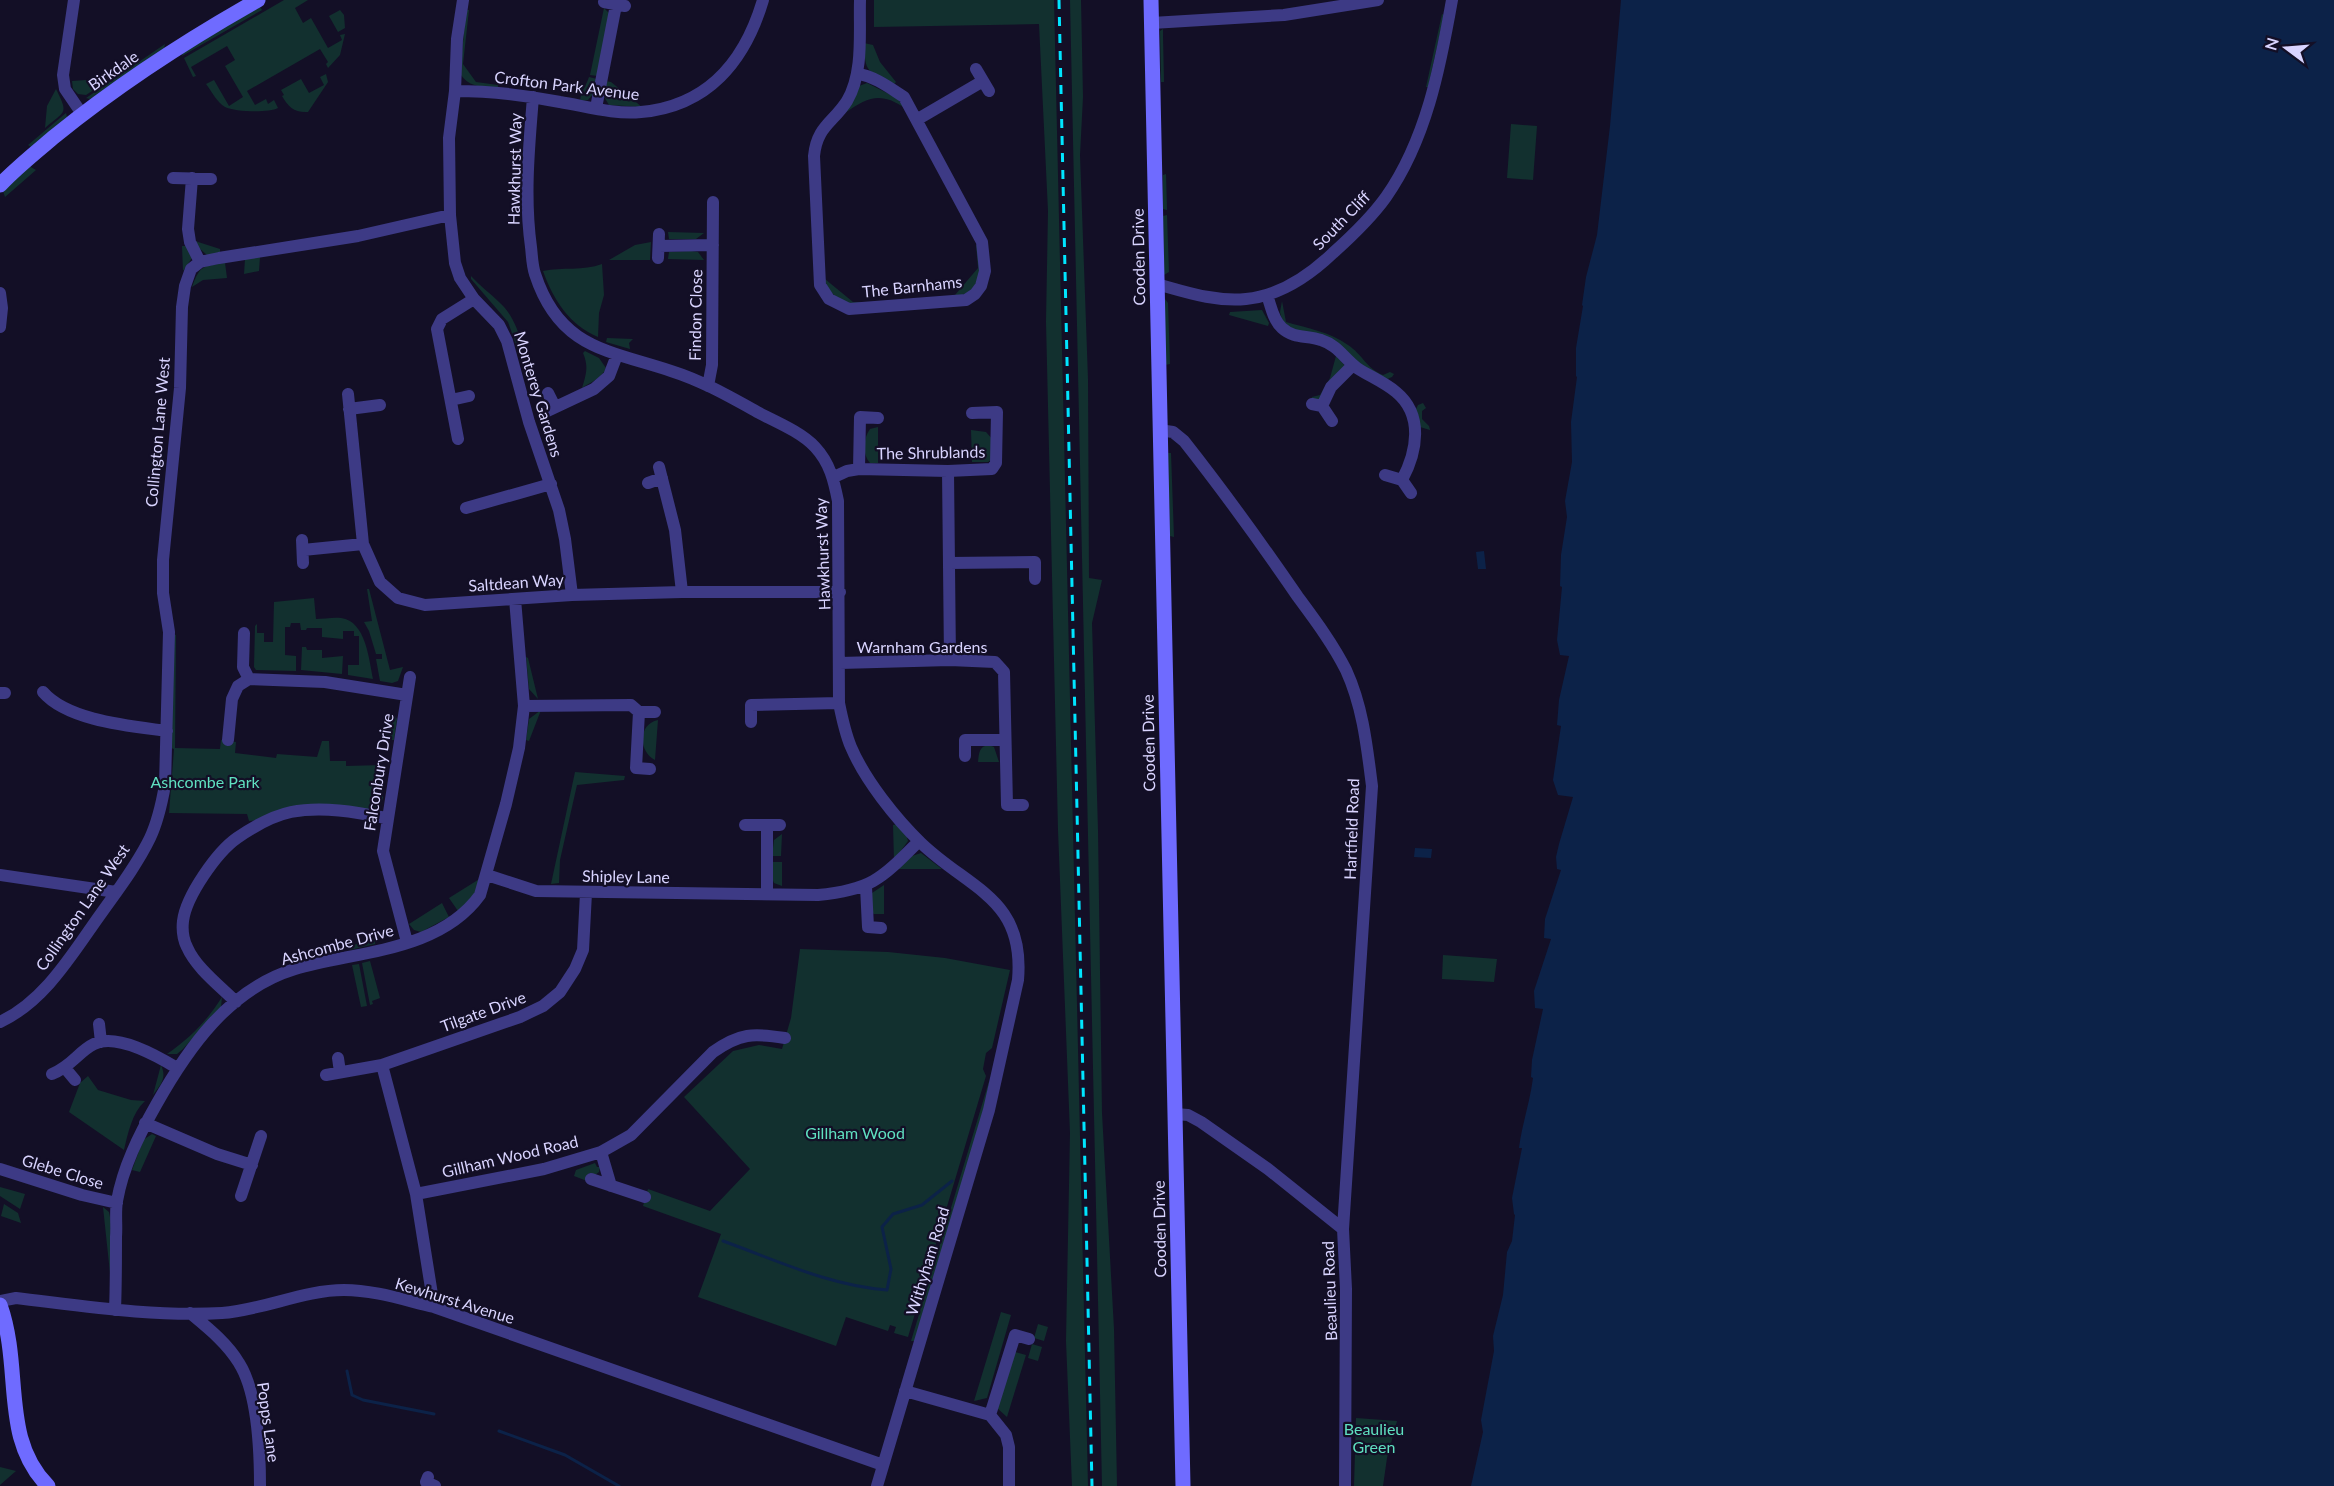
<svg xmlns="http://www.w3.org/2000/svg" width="2334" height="1486" font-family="Lato,sans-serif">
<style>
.green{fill:#12302f}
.water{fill:#0c2248}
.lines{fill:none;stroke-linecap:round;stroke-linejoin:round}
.stream{stroke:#0c2248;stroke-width:3}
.street{stroke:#3d3a85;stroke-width:12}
.secondary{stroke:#6f6bff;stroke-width:15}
.rail{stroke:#00e5ff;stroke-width:3;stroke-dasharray:9 8;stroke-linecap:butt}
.labels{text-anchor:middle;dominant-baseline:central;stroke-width:4.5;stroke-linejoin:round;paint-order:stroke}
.street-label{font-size:16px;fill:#d9d4ff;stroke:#130f26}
.park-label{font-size:16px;fill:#5fe0c0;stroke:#130f26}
</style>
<rect width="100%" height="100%" fill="#130f26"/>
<path class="green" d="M284,0H308L295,8L303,23L311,18L328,48L342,40L340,35L345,34L340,55L328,68L326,64L328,62L320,49L247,91L255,105L266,99L268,104L274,100L278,108C269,113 235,112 225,107C217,102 212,92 206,84L214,80L229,106L243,97L225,66L235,60L227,46L191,67L196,76L193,77L184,58Z
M874,0H1054L1088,1486H1072L1066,1341L1070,1133L1058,830L1046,322L1048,211L1039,24L874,27Z
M1070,0H1081L1083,97L1080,155L1088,379L1089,578L1102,580L1092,623L1098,830L1102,1113L1114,1329L1117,1486H1102Z
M260,7L262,10L182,56L183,52Z
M604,8L610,14L598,76L590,75Z
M340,10L344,15L345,28L338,32L329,16Z
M466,10H469L463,64L476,82L498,85V87C482,87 470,88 460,74Z
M1442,14L1444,15L1428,87H1426Z
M1163,29V36L1164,82H1161L1160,31Z
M864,43L873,45L880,62L896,82L894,84C867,70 865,74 864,43Z
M165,44L164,48L90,99L86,98Z
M326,74L328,82L308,112C295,113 288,107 282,96L284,95L281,90L301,79L309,93L324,85L320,77Z
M589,77L597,79L594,93L588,100L580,101C581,91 586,86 589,77Z
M101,79V85L86,95L78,94L73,89L72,81Z
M605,81L611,82L642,107L609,105L603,95Z
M867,83L897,98L906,109C881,91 868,97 845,113L859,86Z
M56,89C69,115 65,110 45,128L47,106Z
M66,113L67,117L31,147L28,145Z
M1511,124L1537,126L1533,180L1507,178Z
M29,166L36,170L5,197L3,191Z
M1166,174L1167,210L1163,209V175Z
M1167,215L1169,272L1164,275L1163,216Z
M668,232L704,233L696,239H669Z
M195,241L220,249V253L207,255L200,249Z
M651,242L650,260H609L635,245Z
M976,245H979C981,268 983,291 956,297L955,295L978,268Z
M182,246H187L192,258L183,271Z
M691,251L698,252L704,260L668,259L669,252Z
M260,257L259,271L244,274L245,259Z
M225,263L227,278L203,280L192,287C200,265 203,266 225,263Z
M602,264L604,295L599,313L598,337C569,325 553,299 543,271C563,267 583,271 602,264Z
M471,276C480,286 490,293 499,302C520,320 525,356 529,381L508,322L471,279Z
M825,279L853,302H866C842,306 840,302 824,284Z
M1165,299L1168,303L1170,364L1165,365Z
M1282,301L1286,322C1307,328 1330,332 1348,345C1362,354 1367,369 1383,375L1390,372L1394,374L1392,377L1385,380L1283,324L1280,312Z
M1262,310L1269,323L1268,326L1229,315L1230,312Z
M607,338L633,339L629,343L630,349L606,342Z
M585,351L599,358L606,368C602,378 591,382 582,388C586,375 589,367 583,353Z
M1336,356L1346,367L1322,398L1317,400H1311L1312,397L1320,395L1330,378Z
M1423,403L1426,408L1422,411V419L1429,426L1430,430L1420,427L1415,411L1418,405Z
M878,427V463H870C862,454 863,439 870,429Z
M971,430L986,432L993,440L991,460L988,462H972Z
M1168,453H1171L1174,537L1170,536Z
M367,589H369L390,670L403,667L398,681L392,683L380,681L376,659H382V654H376L369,631L364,622L372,621Z
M314,598L316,619C324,619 333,617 341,618C366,621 369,660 373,679L348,675V665H359V636H354V631H343V639L322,637V628H307L306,630H301L300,623H291L290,627H285V655L296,656V671L256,670L254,667L255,626L257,624V633H264V642H273L274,602Z
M173,634L176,635L175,748L220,749L221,740L236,742L235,753L276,758L277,754L317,757L322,741H329L330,761H346V766L383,765V798L380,807L373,810L249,821L247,814L169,813L174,749L171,748Z
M302,647H306L307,650H322V658L343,656L342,674L301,670Z
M526,657L528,658L538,699L529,689Z
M541,710L529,741L526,740L529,719Z
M395,716L397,719L394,740H386L387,717Z
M658,720L655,760C638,751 638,724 658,720Z
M989,745L994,747L999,762H978C979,753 979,746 989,745Z
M575,772L625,776L624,780L577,785L560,860L559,883L551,884Z
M898,824L906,834L908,841L894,860L893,825Z
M782,834L781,856H772L774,840Z
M921,853L942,869H898L912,856Z
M772,862H782V886L774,883L772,878Z
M481,878L475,895L458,911L449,898Z
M884,885V914H874L871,912L872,893Z
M442,903L449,917L421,932L414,930L409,924Z
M376,937L375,944L350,950L348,947Z
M800,949L888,952L945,958L1010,970L992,1048L986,1053L983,1069L986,1076L908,1337L894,1333L896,1327L890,1325L888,1331L846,1317L836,1346L698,1297L721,1234L643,1206L648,1189L710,1211L750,1169L684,1097L733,1051L759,1045L782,1049L791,1018Z
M1443,955L1497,959L1494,982L1442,979Z
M370,961L380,998L372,1001L373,1004L370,1005L362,963Z
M359,964L367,1006L361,1007L352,965Z
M222,997L221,1007L183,1049L177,1054H167C190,1038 207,1021 222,997Z
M161,1065C167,1078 161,1084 153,1095Z
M88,1076L98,1090L131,1100L145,1101C132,1113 128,1133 124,1150L69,1112L80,1083Z
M990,1078L983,1114L915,1341H911Z
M152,1134L156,1136L140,1172L132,1170L143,1140Z
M595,1163L597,1167H600L599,1172L595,1175L589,1173L587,1181L574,1176L576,1170Z
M0,1187L25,1194L20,1209L0,1196Z
M4,1204L18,1213L21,1223L1,1216Z
M103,1207L109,1212L111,1222L110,1273Z
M1001,1312L1011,1315L987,1398L974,1401Z
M1038,1324L1048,1327L1044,1341L1034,1338Z
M1032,1344L1042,1347L1038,1361L1028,1358Z
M1015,1352L1026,1355L1007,1417L997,1408Z
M1356,1418L1397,1421L1387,1458L1383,1486H1354Z
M0,1467L16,1471L0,1485Z"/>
<path class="water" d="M1621,0H2334V1486H1471L1483,1432L1481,1420L1494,1351L1493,1336L1503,1295L1507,1252L1512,1241L1515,1215L1514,1214L1512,1198L1522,1148H1519C1522,1124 1530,1102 1533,1078L1531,1077L1532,1060L1543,1009L1535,1008L1534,991L1551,939L1544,938L1545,919L1561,870L1557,869L1556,857L1559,844L1573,797L1558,795L1553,780L1561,726L1557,725L1559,700L1569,656L1560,655L1557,640L1562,587L1560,586L1561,555L1567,517L1565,501L1572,462L1571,422L1577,377L1576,376V348L1583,306L1582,305L1586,277L1597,235L1610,126Z
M1484,551L1486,569H1478L1476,552Z
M1415,848L1432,849L1431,858L1414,857Z"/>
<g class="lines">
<path class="stream" d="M723,1241C776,1260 830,1286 887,1290L891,1269L882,1227L893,1214L922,1205L952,1181
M347,1371L352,1395L363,1400L434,1414
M499,1431L565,1455L619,1486"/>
<path class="street" d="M74,0L63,75L65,89L82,114
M463,0L457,39L455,91L449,138L450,215L455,263L460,278L474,299L499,325L507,341L529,422L559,510L565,539L572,595
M604,2L625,6
M1152,23L1284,15L1378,0
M976,69L989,91
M858,74C874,76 890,88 904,97L982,242L985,271L981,286L975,294L966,300L849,309L829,299L820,285L814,156C817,126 833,123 847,101C864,72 859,32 860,0
M455,91C491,91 525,95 560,102C585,106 615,115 641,112C708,106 745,61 763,0
M533,97C529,147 524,197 531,247C532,255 532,265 535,274C559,348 607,350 671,371C703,381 732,398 761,414C779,423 802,433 815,447C830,463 834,481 838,501L839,703C842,718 845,733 851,747C865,780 896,819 921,843C970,890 1025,898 1018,980L989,1110L877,1486
M596,108L616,5
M918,119L983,81
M173,178L211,179
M192,178L188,229L190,242L200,262
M659,246L713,245
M658,258L659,234
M1157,284C1186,292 1215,302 1246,299C1279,296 1310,275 1333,253C1352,236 1371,218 1386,197C1426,140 1440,68 1452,0
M0,293L2,308L0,327
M1267,295C1271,306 1273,320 1282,328C1294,339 1307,335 1321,340C1337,345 1344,358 1357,368C1369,376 1384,382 1396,392C1424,415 1417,452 1402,480
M708,386L712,365L713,202
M548,393L555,407
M348,394L363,544L380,582L398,598L425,605L572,595L682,592H840
M451,400L469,396
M1312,404L1322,406L1332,421
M1322,406L1331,387L1353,365
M349,409L380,405
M543,413L594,389L609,376L617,355
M1159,430L1173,432L1184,441C1225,493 1261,543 1298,597C1315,620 1333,644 1346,670C1363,707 1367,747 1372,786L1343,1229L1346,1289L1345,1486
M458,439L437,329L442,319L474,299
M659,467L675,530L682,592
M859,469L860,417L878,418
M948,471L950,660
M1385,475L1402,480L1411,493
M834,477L847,471L859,469L948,471L992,469L996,463L997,412L972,413
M648,483L662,478
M466,508L551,484
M302,540L303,563
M303,550L363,544
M949,563L1035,562V579
M840,663L950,660L995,662L1004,672L1007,805H1023
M249,679L325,682L407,695
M43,692C68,721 131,726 167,731
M0,693H5
M524,706L631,705L639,712L636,768L650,769
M639,712H655
M751,722V705L839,703
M228,740L232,699L238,686L249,679L243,667L244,633
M965,756V740H1005
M745,825H780
M767,825V894
M0,875L116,892
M487,875L536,891L818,895C872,890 882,878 919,841
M866,887L868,927L881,928
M407,942L383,851L410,677
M236,1002C220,986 196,968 187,947C183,939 182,930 183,921C186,896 217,852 237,838C253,827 272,816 291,812C322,806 356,812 386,818
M0,1022C45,1001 72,954 100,915C117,891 137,865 150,838C158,821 162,802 165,785L169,632L163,593V560L180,388L182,307L185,286L191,269L200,262L219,258L358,236L450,215
M99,1024L101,1042
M338,1058L340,1072
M382,1065L416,1194L434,1307
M65,1068L75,1080
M52,1074C72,1066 79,1051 94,1044C117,1033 157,1056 177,1068
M326,1075L382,1065L520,1017L543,1006L560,992L575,969L583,950L586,893
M1175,1114L1188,1115L1201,1122L1268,1169L1343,1229
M145,1123L217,1154L252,1165
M601,1152L611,1186
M0,1169L82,1195L117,1203
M591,1179L645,1197
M416,1194L544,1169L601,1152L631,1135L713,1052C740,1033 753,1033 785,1038
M241,1196L261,1136
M0,1301L16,1298C84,1306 153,1317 222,1313C263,1310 304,1290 344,1290C374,1290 404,1300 434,1307L883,1465
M115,1310C116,1286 116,1261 116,1237C117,1225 115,1213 117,1201C123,1167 139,1135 156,1105C188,1048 229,989 295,969C356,951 439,952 480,895L506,804L519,748L524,706L515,599
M190,1313C208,1328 227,1343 239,1363C258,1393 260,1451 260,1486
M905,1391L990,1415L1006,1435L1009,1447V1486
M990,1415L1015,1335L1029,1339
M428,1477L426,1482L435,1486"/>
<path class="secondary" d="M1151,0L1183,1486
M0,185C17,167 36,152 55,136C119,84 187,40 258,0
M0,1305C23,1370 0,1438 48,1486"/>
<path class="rail" d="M1059,0L1092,1486"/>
</g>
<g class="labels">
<g class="street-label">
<text transform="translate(113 70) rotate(-35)">Birkdale</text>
<text transform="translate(567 85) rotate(7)">Crofton Park Avenue</text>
<text transform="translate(514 169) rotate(-89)">Hawkhurst Way</text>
<text transform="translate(1341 220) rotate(-46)">South Cliff</text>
<text transform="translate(1138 257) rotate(-91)">Cooden Drive</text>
<text transform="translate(912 286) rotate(-6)">The Barnhams</text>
<text transform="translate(695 315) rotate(-89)">Findon Close</text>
<text transform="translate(539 394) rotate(73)">Monterey Gardens</text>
<text transform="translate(157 432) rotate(-85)">Collington Lane West</text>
<text transform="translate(931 452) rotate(-1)">The Shrublands</text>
<text transform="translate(822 554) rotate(-92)">Hawkhurst Way</text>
<text transform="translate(516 582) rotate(-4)">Saltdean Way</text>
<text x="922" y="646">Warnham Gardens</text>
<text transform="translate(1148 743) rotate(-91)">Cooden Drive</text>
<text transform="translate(378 772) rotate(-81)">Falconbury Drive</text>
<text transform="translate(1351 829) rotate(-88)">Hartfield Road</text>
<text transform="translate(626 876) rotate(1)">Shipley Lane</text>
<text transform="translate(82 907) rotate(-55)">Collington Lane West</text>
<text transform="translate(337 944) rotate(-15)">Ashcombe Drive</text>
<text transform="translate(483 1011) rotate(-20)">Tilgate Drive</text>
<text transform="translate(510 1156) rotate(-13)">Gillham Wood Road</text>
<text transform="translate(63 1171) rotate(17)">Glebe Close</text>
<text transform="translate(1159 1229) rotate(-91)">Cooden Drive</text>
<text transform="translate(927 1261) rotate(-73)">Withyham Road</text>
<text transform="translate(1329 1291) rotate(-92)">Beaulieu Road</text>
<text transform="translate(455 1300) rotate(17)">Kewhurst Avenue</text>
<text transform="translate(269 1422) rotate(82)">Popps Lane</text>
</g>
<g class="park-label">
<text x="205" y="781">Ashcombe Park</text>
<text x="855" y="1132">Gillham Wood</text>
<text x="1374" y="1428">Beaulieu<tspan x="1374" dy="18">Green</tspan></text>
</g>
</g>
<g transform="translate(2286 48) rotate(286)" stroke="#130f26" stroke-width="4.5" paint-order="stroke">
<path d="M0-4.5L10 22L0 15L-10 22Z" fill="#d9d4ff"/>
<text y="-9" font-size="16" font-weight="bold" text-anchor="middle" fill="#d9d4ff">N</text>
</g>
</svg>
